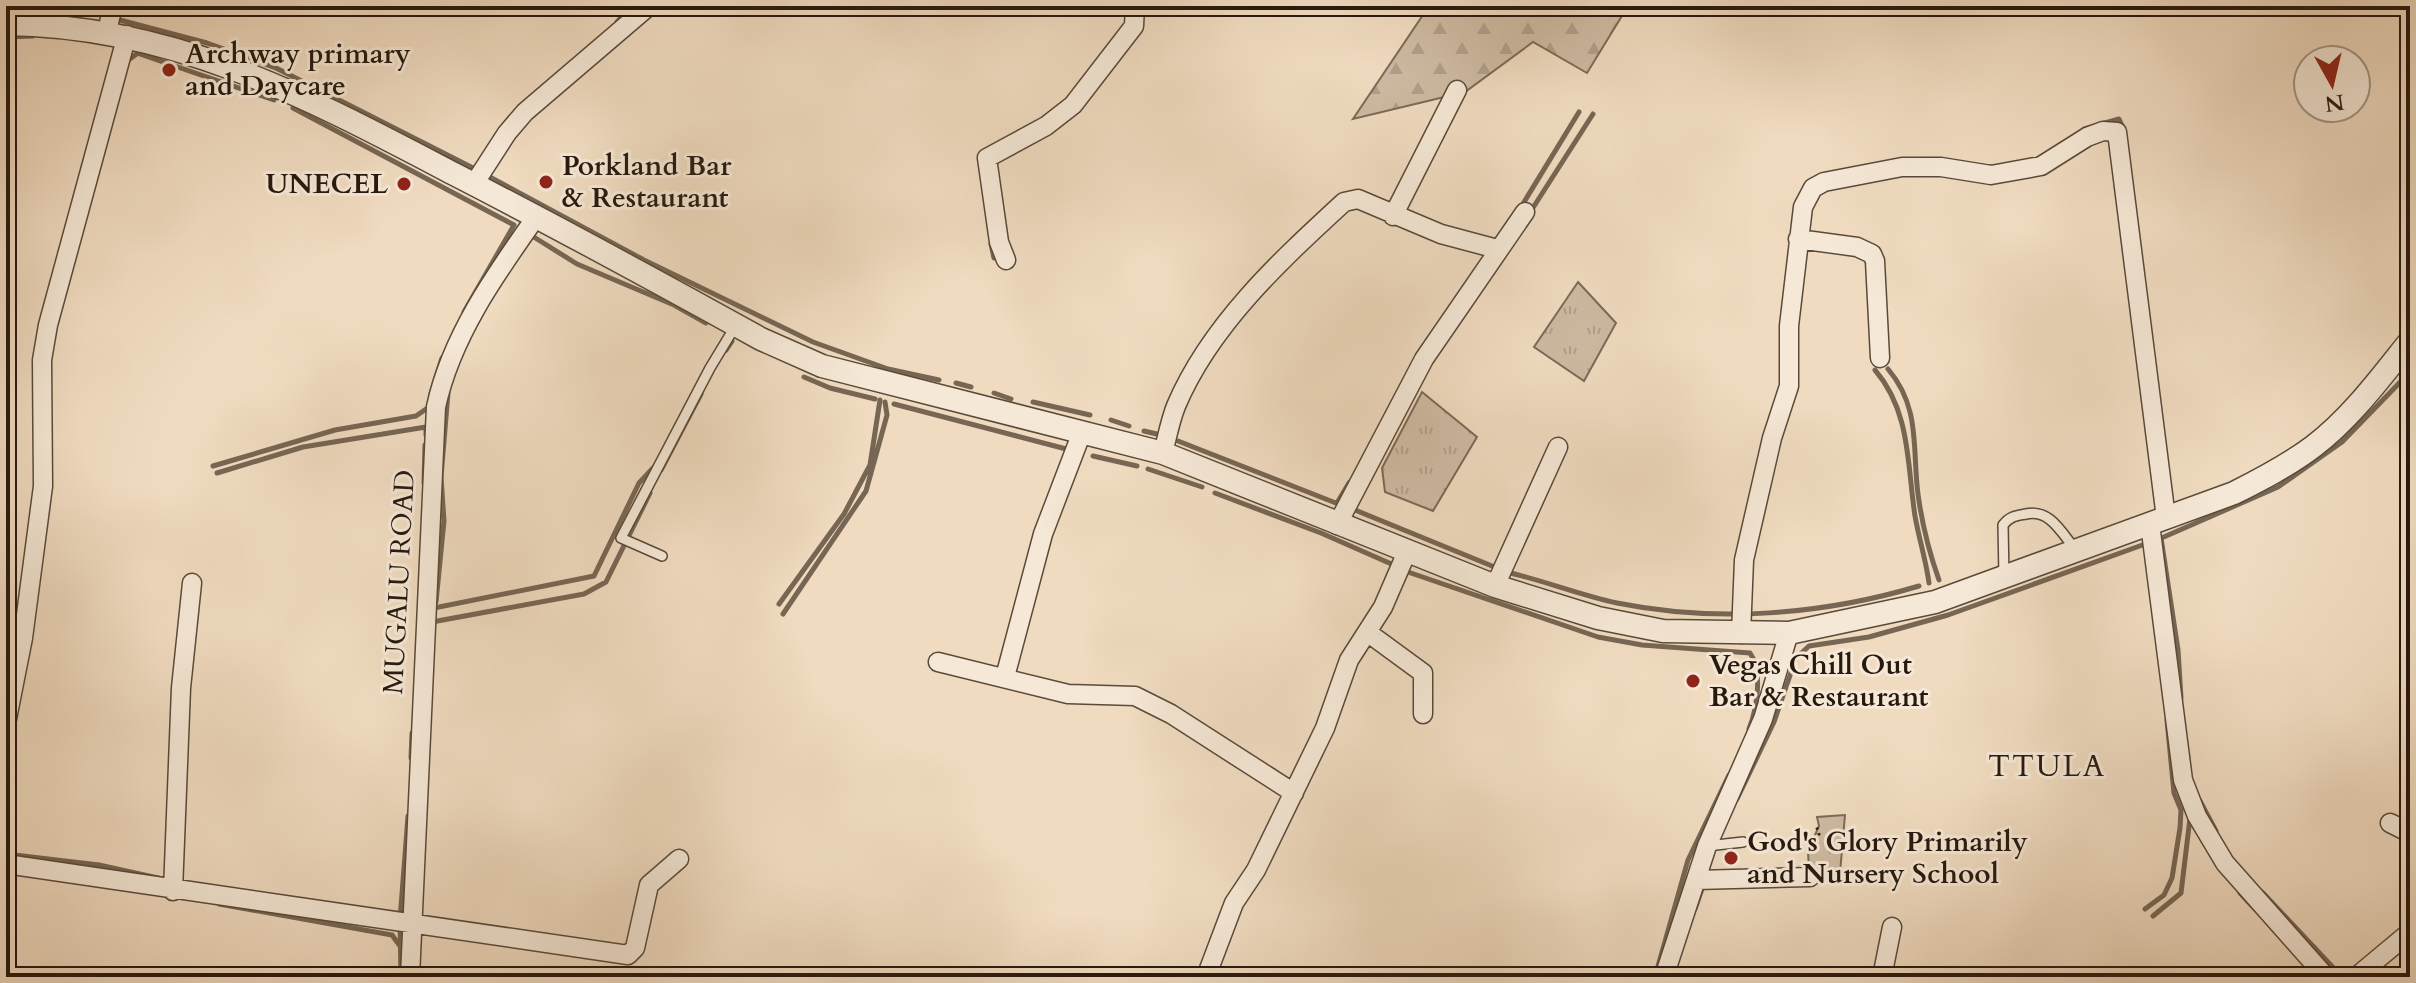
<svg xmlns="http://www.w3.org/2000/svg" width="2416" height="983" font-family="Cardo,serif">
<style>
.grass{fill:url(#grass-tufts);stroke:#7a6a58;stroke-width:2}
.forest{fill:url(#forest-firs);stroke:#7a6a58;stroke-width:2}
.lines{fill:none;stroke-linecap:round;stroke-linejoin:round}
.stream{stroke:#776654;stroke-width:5}
.service-casing{stroke:#594a3a;stroke-width:12}
.minor-casing{stroke:#594a3a;stroke-width:21}
.tertiary-casing{stroke:#594a3a;stroke-width:25}
.path{stroke:#27190e;stroke-width:3;stroke-dasharray:2 4;stroke-linecap:butt}
.service{stroke:#f5e8d6;stroke-width:9}
.minor{stroke:#f5e8d6;stroke-width:18}
.tertiary{stroke:#f5e8d6;stroke-width:22}
.poi-dot{fill:#8f2418;stroke:#f5e8d6;stroke-width:3}
.labels{text-anchor:middle;dominant-baseline:central;stroke-width:6;stroke-linejoin:round;paint-order:stroke}
.poi-label{font-size:28px;font-weight:bold;fill:#27190e;stroke:#f5e8d6;text-anchor:start}
.street-label{font-size:28px;fill:#27190e;stroke:#f5e8d6}
.neighbourhood-label{font-size:30px;letter-spacing:2px;fill:#27190e;stroke:#f5e8d6}
</style>
<defs>
<pattern id="grass-tufts" width="24" height="20" patternUnits="userSpaceOnUse" patternTransform="scale(2)"><rect width="24" height="20" fill="#cebaa2"/><path d="M3 7l-1-3M5 7V3M7 7l1-3M15 17l-1-3M17 17v-4M19 17l1-3" fill="none" stroke="#b19f8a"/></pattern>
<pattern id="forest-firs" width="22" height="20" patternUnits="userSpaceOnUse" patternTransform="scale(2)"><rect width="22" height="20" fill="#cebaa2"/><path d="M5 1l3.5 6h-7zM16 11l3.5 6h-7z" fill="#b19f8a"/></pattern>
</defs>
<rect width="100%" height="100%" fill="#f0dbc0"/>
<filter id="stains"><feTurbulence type="fractalNoise" baseFrequency=".0025" numOctaves="4"/><feColorMatrix values="0 0 0 0 .2 0 0 0 0 .09 0 0 0 0 .02 0 0 0 .5 -.17"/></filter>
<radialGradient id="worn" r=".72"><stop offset=".6" stop-color="#630" stop-opacity="0"/><stop offset="1" stop-color="#630" stop-opacity=".3"/></radialGradient>
<path class="grass" d="M1578,282L1616,323L1584,381L1534,347Z
M1422,392L1477,437L1433,511L1385,492L1382,468Z
M1845,815L1840,873L1809,870L1808,851L1819,826L1817,817Z"/>
<path class="forest" d="M1429,6H1628L1587,73L1533,42L1465,92L1353,119Z"/>
<g class="lines">
<path class="stream" d="M6,13H96L99,6
M116,19L207,43L276,68L477,170
M617,22L632,6
M6,37L33,36
M137,53L274,100
M127,61L138,53
M293,108L514,225L464,312
M2084,129L2119,119L2123,128
M486,175L644,260L813,342L888,369L939,380
M1521,207L1579,112
M1529,214L1593,114
M529,234L577,264L674,305L706,323
M991,244L994,258
M726,350L732,341
M1888,369C1921,408 1912,448 1918,494C1922,524 1929,552 1939,580
M1875,370C1911,412 1907,465 1915,516C1919,539 1926,560 1929,583
M804,377L830,388L875,399
M956,383L971,387
M994,393L1011,399
M431,394L442,358
M1033,402L1090,415
M894,404L1070,450
M1111,420L1129,426
M1144,431L1161,435
M1178,441L1341,505
M1093,456L1137,466
M213,466L335,430L416,416L429,407
M1148,469L1202,487
M661,470L701,394
M217,473L303,447L426,427V435
M424,483L425,445
M1215,493L1321,533L1396,566
M1337,503L1349,483
M1350,508L1497,568
M2161,538L2178,650L2181,698
M2157,540L2278,487L2342,442L2410,372
M1405,571L1598,637L1642,645L1750,653C1763,671 1757,709 1749,729
M1506,572C1543,580 1579,595 1617,603C1717,623 1822,615 1919,586
M436,602L444,521L441,477L448,393
M779,604L844,514L870,465L880,400
M434,608L594,576L639,483L653,468
M783,614L866,491L887,415L885,402
M432,622L584,594L606,582L650,493
M11,652L16,626
M6,751L11,729
M411,758L412,733
M1737,799L1774,722L1796,658L1809,646L1869,637L1948,615L2148,543
M2200,801L2216,831
M6,854L99,865L167,880
M2240,893L2255,909
M2263,893L2342,977
M219,904L392,935L400,946
M1695,909L1702,889
M2145,909L2164,895L2172,878L2180,828L2181,810L2174,793L2167,720
M2153,916L2181,893L2190,818
M401,977L400,920L408,816
M1655,977L1688,860L1729,775"/>
<defs>
<path id="service" d="M662,556L621,538L710,368L736,325
M2004,577L2003,525C2010,516 2016,516 2026,514C2050,509 2061,532 2075,549
M1707,846L1743,842"/>
<path id="minor" d="M107,31L113,6
M474,184L507,133L525,112L649,6
M1393,216L1457,90
M1798,239L1857,247L1872,254L1875,261L1880,358
M1006,260L999,242L987,158L1046,126L1073,105L1134,26L1135,6
M1163,453C1167,438 1170,421 1176,406C1210,325 1281,260 1344,202L1358,199L1441,234L1497,249
M2150,524L2183,780L2197,816L2225,863L2326,977
M1337,525L1424,359L1525,212
M1495,586L1558,447
M1367,632L1423,673V714
M1741,634L1744,560L1772,438L1789,386V326L1803,207L1813,188L1824,182L1902,167H1941L1991,175L2041,166L2087,137L2103,131L2117,132L2166,518
M938,662L1068,694L1135,696L1171,714L1294,793
M1005,677L1043,534L1082,432
M6,724L23,638L43,486L42,360L48,325L127,35
M2390,823L2410,833
M6,864L628,955L635,948L649,885L679,859
M1696,880L1810,877
M173,891L181,688L192,583
M410,977L436,407C451,337 495,275 536,217
M1206,977L1234,903L1256,870L1325,728L1349,660L1383,607L1406,554
M1664,977L1707,846L1763,719L1789,633
M1882,977L1892,927
M2356,977L2410,932"/>
<path id="tertiary" d="M6,24C177,26 309,98 456,175C559,228 660,283 761,339L822,366L1163,453L1495,586L1598,618L1663,631L1789,633L1935,602L2234,493C2262,479 2289,465 2314,446C2351,418 2381,377 2410,341"/>
</defs>
<use href="#service" class="service-casing"/>
<use href="#minor" class="minor-casing"/>
<use href="#tertiary" class="tertiary-casing"/>
<path class="path" d="M1807,849L1819,834L1816,825"/>
<use href="#service" class="service"/>
<use href="#minor" class="minor"/>
<use href="#tertiary" class="tertiary"/>
</g>
<g class="poi-dot">
<circle cx="169" cy="70" r="8"/>
<circle cx="546" cy="182" r="8"/>
<circle cx="404" cy="184" r="8"/>
<circle cx="1693" cy="681" r="8"/>
<circle cx="1731" cy="858" r="8"/>
</g>
<g class="labels">
<g class="poi-label">
<text x="185" y="54">Archway primary<tspan x="185" dy="32">and Daycare</tspan></text>
<text x="562" y="166">Porkland Bar<tspan x="562" dy="32">&amp; Restaurant</tspan></text>
<text x="388" y="184" text-anchor="end">UNECEL</text>
<text x="1709" y="665">Vegas Chill Out<tspan x="1709" dy="32">Bar &amp; Restaurant</tspan></text>
<text x="1747" y="842">God's Glory Primarily<tspan x="1747" dy="32">and Nursery School</tspan></text>
</g>
<g class="street-label">
<text transform="translate(399 582) rotate(-87)">MUGALU ROAD</text>
</g>
<g class="neighbourhood-label">
<text x="2047" y="766">TTULA</text>
</g>
</g>
<rect width="2416" height="983" fill="none" stroke="#f0dbc0" stroke-width="32"/>
<rect x="8" y="8" width="2400" height="967" fill="none" stroke="#27190e" stroke-width="4"/>
<rect x="16" y="16" width="2384" height="951" fill="none" stroke="#27190e" stroke-width="2"/>
<g transform="translate(2332 84) rotate(172)"><circle r="38" fill="#f5e8d6" stroke="#a39586" stroke-width="2"/>
<path d="M0-6L14 30L0 20L-14 30Z" fill="#8f2418"/>
<text y="-12" font-size="22" font-weight="bold" text-anchor="middle" fill="#27190e">N</text>
</g>
<rect width="100%" height="100%" filter="url(#stains)"/>
<rect width="100%" height="100%" fill="url(#worn)"/>
</svg>
